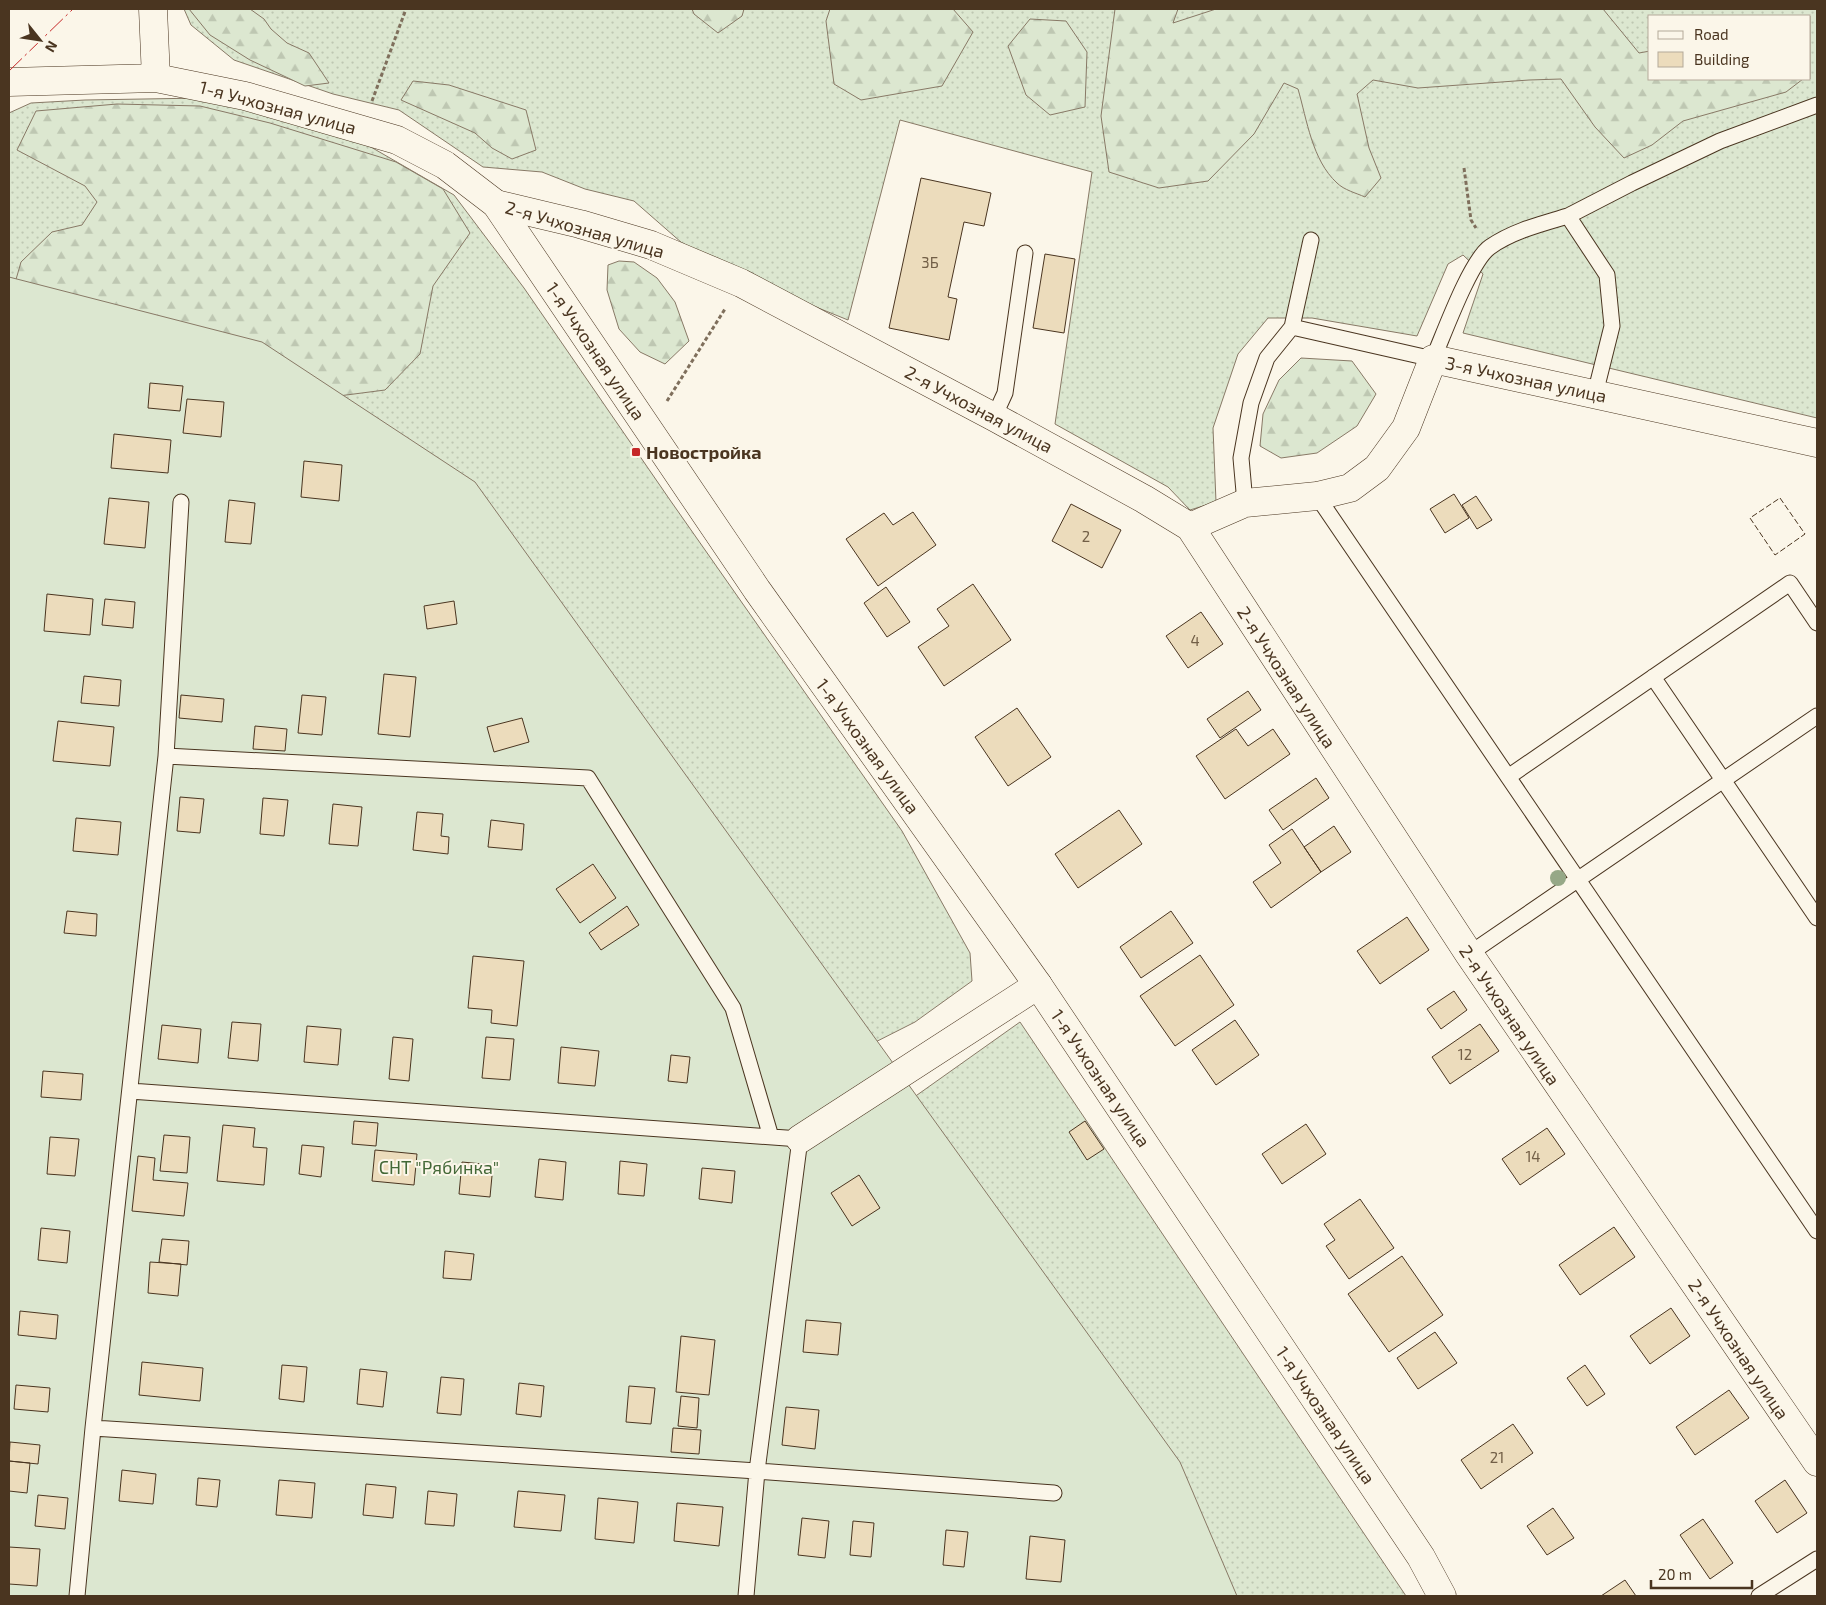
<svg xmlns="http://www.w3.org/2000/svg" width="1826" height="1605" font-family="'Exo 2',sans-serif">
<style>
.grass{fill:url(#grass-dots);stroke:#887966;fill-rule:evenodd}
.forest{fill:url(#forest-firs);stroke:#887966}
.garden{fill:#dce7d0;stroke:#887966}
.building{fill:#ecdcbc;stroke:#4a3520}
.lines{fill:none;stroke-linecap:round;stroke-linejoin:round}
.service-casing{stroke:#4a3520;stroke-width:17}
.minor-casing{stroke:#4a3520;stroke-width:29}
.tertiary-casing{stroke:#4a3520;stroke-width:29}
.path{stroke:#7f6f5c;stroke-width:3;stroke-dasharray:4 2.5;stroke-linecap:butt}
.service{stroke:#fbf6e9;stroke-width:15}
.minor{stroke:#fbf6e9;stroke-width:28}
.tertiary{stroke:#fbf6e9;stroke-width:28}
.fence{stroke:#4a3520;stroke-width:1;stroke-dasharray:6 2.5;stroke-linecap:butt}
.power{stroke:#c62828;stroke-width:1;stroke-dasharray:18 4 2.5 4;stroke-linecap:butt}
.tree{fill:#96a887}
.poi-dot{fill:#c62828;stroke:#fbf6e9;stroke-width:2}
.labels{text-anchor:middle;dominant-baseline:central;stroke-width:4;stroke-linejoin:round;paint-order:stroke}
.number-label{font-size:15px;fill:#725f47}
.street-label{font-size:18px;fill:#4a3520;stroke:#fbf6e9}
.poi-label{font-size:18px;font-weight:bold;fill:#4a3520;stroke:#fbf6e9;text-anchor:start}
.park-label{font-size:18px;fill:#436837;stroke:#fbf6e9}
</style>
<defs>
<pattern id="grass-dots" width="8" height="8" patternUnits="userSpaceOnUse" patternTransform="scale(1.25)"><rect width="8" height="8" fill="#dce7d0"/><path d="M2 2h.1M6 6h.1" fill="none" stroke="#bec7b2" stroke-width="1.8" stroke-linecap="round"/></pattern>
<pattern id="forest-firs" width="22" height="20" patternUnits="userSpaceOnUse" patternTransform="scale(1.25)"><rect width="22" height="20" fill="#dce7d0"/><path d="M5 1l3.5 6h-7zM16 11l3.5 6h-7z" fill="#bec7b2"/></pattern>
</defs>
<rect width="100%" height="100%" fill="#fbf6e9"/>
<path class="grass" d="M184,9H1817V418L1463,333L1483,274L1463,255L1448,264L1417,336L1312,318H1268L1238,354L1213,428L1216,502L1190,510L1168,487L1055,424L1092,172L900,120L848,320L811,305L682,243L634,201L585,189L542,172L483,167L399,110L333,94L234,60L191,25ZM1650,16H1810V79H1650Z
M203,98L357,139L454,195L524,288L670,500L902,831L970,953L972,981L915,1022L828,1066L9,309V113L31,103L85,100Z
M1020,1022L1406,1596H1216L903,1105Z"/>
<path class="forest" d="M189,9H250L264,19L271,29L287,43L309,53L329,83L305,86L250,60L210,35Z
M692,9H744L742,16L718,33L694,14Z
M830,9H953L973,32L942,86L861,100L834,84L826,21Z
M1115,9H1178L1173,23L1216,9H1603L1639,53L1650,51V79H1803L1786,92L1683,121L1652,145L1624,158L1595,127L1561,79L1529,80L1418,88L1373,80L1357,94L1369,148L1381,178L1365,197C1356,193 1344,190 1337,183C1312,160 1307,120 1298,89L1284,83L1254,134L1208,181L1159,188L1109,172L1101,116Z
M1030,19L1066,21L1087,52L1085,107L1050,115L1026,95L1008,46Z
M413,81L449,85L526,110L536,150L512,159L492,148L475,133L401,100Z
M117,104L200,106L270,123L396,162L443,189L470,233L433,286L420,354L385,390L323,398L9,304L21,262L52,232L82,225L97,202L85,186L17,150L36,111Z
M619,261L634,262L657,278L675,302L689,341L665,364L640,352L619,329L607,290L608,265Z
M1301,358L1352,361L1376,394L1357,426L1317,453L1281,458L1260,446L1263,414L1279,380Z"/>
<path class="garden" d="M9,277L262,342L475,482L1180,1462L1237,1596H9Z"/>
<path class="building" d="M921,178L991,193L984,226L964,222L948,297L957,299L949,340L889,328Z
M1045,254L1075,259L1064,333L1033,328Z
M150,383L183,386L180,411L148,408Z
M187,399L224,402L221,437L183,433Z
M114,434L171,440L168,473L111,468Z
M304,461L342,465L339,501L301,497Z
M1454,494L1469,518L1445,533L1430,509Z
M1476,496L1492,520L1477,529L1462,505Z
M109,498L149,502L145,548L104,544Z
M229,500L255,503L251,544L225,542Z
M1071,504L1121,530L1102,568L1052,541Z
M913,512L936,545L878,586L846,539L884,513L893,525Z
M973,584L1011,640L944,686L918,647L949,626L937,609Z
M886,587L910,622L887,637L864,603Z
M47,594L93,599L90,635L44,631Z
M105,599L135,602L133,628L102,625Z
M454,601L457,624L427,629L424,606Z
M1201,612L1223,644L1188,668L1166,636Z
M384,674L416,677L410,737L378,734Z
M84,676L121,680L119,706L81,703Z
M1248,691L1261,710L1220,738L1207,719Z
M181,695L224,699L222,722L179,718Z
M302,695L326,697L322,735L298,733Z
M1017,708L1051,757L1008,786L975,737Z
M522,718L529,742L494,752L487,727Z
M58,721L114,727L110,766L53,761Z
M255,726L287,729L285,751L253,749Z
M1236,729L1248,746L1273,729L1290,754L1225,799L1196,756Z
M1316,778L1329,798L1283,830L1269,810Z
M180,797L204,799L200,833L177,831Z
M263,798L288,800L284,836L260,834Z
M333,804L362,807L358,846L329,844Z
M1119,810L1142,844L1078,888L1055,854Z
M417,812L443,814L441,836L449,837L448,854L413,850Z
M76,818L121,822L118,855L73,851Z
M491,820L524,824L522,850L488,847Z
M1334,826L1351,852L1321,872L1304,847Z
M1292,829L1321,872L1271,908L1253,882L1281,863L1269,845Z
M593,864L616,898L580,923L556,889Z
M627,906L639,925L601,950L589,933Z
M67,911L97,914L96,936L64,933Z
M1171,911L1193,943L1141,978L1120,947Z
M1407,917L1429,950L1380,984L1357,951Z
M1200,955L1234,1005L1175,1046L1140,996Z
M473,956L524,961L517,1026L491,1023L492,1010L468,1008Z
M1454,991L1467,1010L1441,1029L1427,1009Z
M1235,1020L1259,1055L1216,1085L1192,1050Z
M232,1022L261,1024L258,1061L228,1058Z
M1480,1024L1499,1051L1450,1084L1432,1057Z
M162,1025L201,1029L198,1063L158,1059Z
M307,1026L341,1029L338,1065L304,1062Z
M393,1037L413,1039L409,1081L389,1079Z
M486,1037L514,1039L510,1080L482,1078Z
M561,1047L599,1051L595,1086L558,1083Z
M671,1055L690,1057L687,1083L668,1081Z
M43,1071L83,1074L81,1100L41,1097Z
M354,1121L378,1123L376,1146L352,1144Z
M1085,1121L1104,1149L1087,1160L1069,1132Z
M1306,1124L1326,1154L1282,1184L1262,1154Z
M223,1125L255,1128L253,1147L267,1148L264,1185L217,1181Z
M1547,1128L1565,1154L1520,1185L1502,1159Z
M164,1135L190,1137L187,1173L160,1171Z
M50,1137L79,1139L75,1176L47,1174Z
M302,1145L324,1147L321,1177L299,1174Z
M375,1150L417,1154L414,1185L372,1181Z
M138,1156L155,1158L153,1180L188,1183L184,1216L132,1211Z
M539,1159L566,1162L563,1200L535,1197Z
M620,1161L647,1164L644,1196L618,1194Z
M462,1162L493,1165L490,1197L459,1194Z
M702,1168L735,1171L732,1203L699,1199Z
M859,1175L880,1208L852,1226L831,1193Z
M1360,1199L1394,1248L1349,1279L1326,1246L1335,1240L1324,1224Z
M1614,1227L1635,1257L1580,1295L1559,1265Z
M41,1228L70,1231L67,1263L38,1260Z
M162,1239L189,1241L187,1265L159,1262Z
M445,1251L474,1254L471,1280L443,1278Z
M1402,1256L1443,1315L1389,1352L1348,1294Z
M150,1262L181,1264L178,1296L148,1293Z
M1671,1308L1690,1336L1650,1364L1630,1336Z
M20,1311L58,1315L56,1339L18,1335Z
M806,1320L841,1323L838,1355L803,1352Z
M1435,1332L1457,1363L1418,1389L1397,1358Z
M681,1336L715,1340L709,1395L676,1392Z
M142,1362L203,1368L200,1401L139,1395Z
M282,1365L307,1367L304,1402L279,1399Z
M1585,1365L1605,1394L1587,1406L1567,1378Z
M360,1369L387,1372L383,1407L357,1404Z
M441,1377L464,1379L461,1415L437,1413Z
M519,1383L544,1386L541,1417L516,1414Z
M16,1385L50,1388L48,1412L14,1409Z
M629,1386L655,1388L651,1424L626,1422Z
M1729,1390L1749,1418L1695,1455L1676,1427Z
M681,1396L699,1398L697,1428L678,1426Z
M786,1407L819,1410L815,1449L782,1445Z
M1513,1424L1533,1453L1481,1489L1461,1460Z
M673,1428L701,1430L699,1454L671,1452Z
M10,1442L40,1445L38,1464L9,1461Z
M9,1461L30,1463L27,1493L9,1491Z
M122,1470L156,1474L153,1504L119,1501Z
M198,1478L220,1480L217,1507L196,1505Z
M279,1480L315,1483L312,1518L276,1515Z
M1785,1480L1807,1513L1777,1533L1755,1501Z
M366,1484L396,1487L393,1518L363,1515Z
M428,1491L457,1494L454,1526L425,1524Z
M518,1491L565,1495L561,1531L514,1527Z
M38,1495L68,1498L65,1529L35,1526Z
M598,1498L638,1502L634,1543L595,1539Z
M677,1503L723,1507L719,1546L674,1541Z
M1553,1508L1574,1538L1547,1555L1527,1526Z
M802,1518L829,1521L825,1558L798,1555Z
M1703,1519L1733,1563L1710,1579L1680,1535Z
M853,1521L874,1523L871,1557L850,1555Z
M946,1530L968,1532L964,1567L943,1565Z
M1030,1536L1065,1540L1061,1582L1026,1579Z
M9,1547L40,1549L37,1586L9,1584Z
M1625,1580L1636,1596H1601Z"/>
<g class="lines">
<defs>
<path id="service" d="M1568,216L1632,183L1720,141L1817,105
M1292,327L1433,359C1444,334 1470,261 1490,247C1513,231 1541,224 1568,216L1607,275L1612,326L1595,394
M994,417L1005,393L1025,253
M1317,496L1817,1231
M1245,503L1241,458L1251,403L1267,358L1292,327L1311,240
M1653,677L1817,918
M166,756L588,778L733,1008L771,1137
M1508,777L1790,583L1817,623
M1469,954L1817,716
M130,1091L800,1139L757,1471L746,1596
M93,1428L757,1471L1054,1493
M77,1596L93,1428L166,756L181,502
M1759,1596L1817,1559"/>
<path id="minor" d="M496,204L580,224L651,245L741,283L994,417L1144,499L1190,527L1469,954L1817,1462
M1190,527L1245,503L1317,496L1350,488L1377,468L1406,428L1433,359L1817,443
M800,1139L1038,985"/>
<path id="tertiary" d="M153,9L156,78
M9,82L156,78L245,96L397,140L445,165L496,204L757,590L1038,985L1421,1557L1442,1596"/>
</defs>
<use href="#service" class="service-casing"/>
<use href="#minor" class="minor-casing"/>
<use href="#tertiary" class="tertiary-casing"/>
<path class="path" d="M372,101L406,9
M1464,168L1471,220L1476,228
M667,401L725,309"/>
<use href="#service" class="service"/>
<use href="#minor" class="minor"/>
<use href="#tertiary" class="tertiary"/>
<path class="fence" d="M1780,498L1805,534L1775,555L1750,518Z"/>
<path class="power" d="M9,71L73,9"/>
</g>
<circle class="tree" cx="1558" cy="878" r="8"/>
<rect class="poi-dot" x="631" y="447" width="10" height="10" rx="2.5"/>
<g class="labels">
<g class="number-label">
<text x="930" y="262">3Б</text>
<text x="1086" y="536">2</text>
<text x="1195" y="640">4</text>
<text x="1465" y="1054">12</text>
<text x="1533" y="1156">14</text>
<text x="1497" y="1457">21</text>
</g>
<g class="street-label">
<text transform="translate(278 107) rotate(15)">1-я Учхозная улица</text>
<text transform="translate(585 229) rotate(16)">2-я Учхозная улица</text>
<text transform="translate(596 351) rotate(56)">1-я Учхозная улица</text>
<text transform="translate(1526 379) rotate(12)">3-я Учхозная улица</text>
<text transform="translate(979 409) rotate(28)">2-я Учхозная улица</text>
<text transform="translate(1287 677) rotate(57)">2-я Учхозная улица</text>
<text transform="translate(868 746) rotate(54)">1-я Учхозная улица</text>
<text transform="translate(1510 1015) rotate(56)">2-я Учхозная улица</text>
<text transform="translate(1101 1078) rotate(56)">1-я Учхозная улица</text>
<text transform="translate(1739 1349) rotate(56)">2-я Учхозная улица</text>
<text transform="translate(1326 1415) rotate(56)">1-я Учхозная улица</text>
</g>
<g class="poi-label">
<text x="646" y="452">Новостройка</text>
</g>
<g class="park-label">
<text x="439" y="1167">СНТ "Рябинка"</text>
</g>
</g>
<rect width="1826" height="1605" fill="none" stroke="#4a3520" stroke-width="20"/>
<rect x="1648" y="15" width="162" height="65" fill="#fbf6e9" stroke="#b4a999"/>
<rect x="1658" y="31" width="25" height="8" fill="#fbf6e9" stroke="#b4a999"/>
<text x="1694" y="40" font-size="15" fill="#4a3520">Road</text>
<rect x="1658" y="52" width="25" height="15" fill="#ecdcbc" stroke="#b4a999"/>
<text x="1694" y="65" font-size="15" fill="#4a3520">Building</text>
<g transform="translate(40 40) rotate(120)" stroke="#fbf6e9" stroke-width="4" paint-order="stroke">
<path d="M0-4L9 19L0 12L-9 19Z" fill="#4a3520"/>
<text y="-8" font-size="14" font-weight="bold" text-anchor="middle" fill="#4a3520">N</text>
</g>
<path d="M1651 1580v8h101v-8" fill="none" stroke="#4a3520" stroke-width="2.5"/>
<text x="1658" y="1580" font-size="15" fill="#4a3520" stroke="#fbf6e9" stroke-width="4" paint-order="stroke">20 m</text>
</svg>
